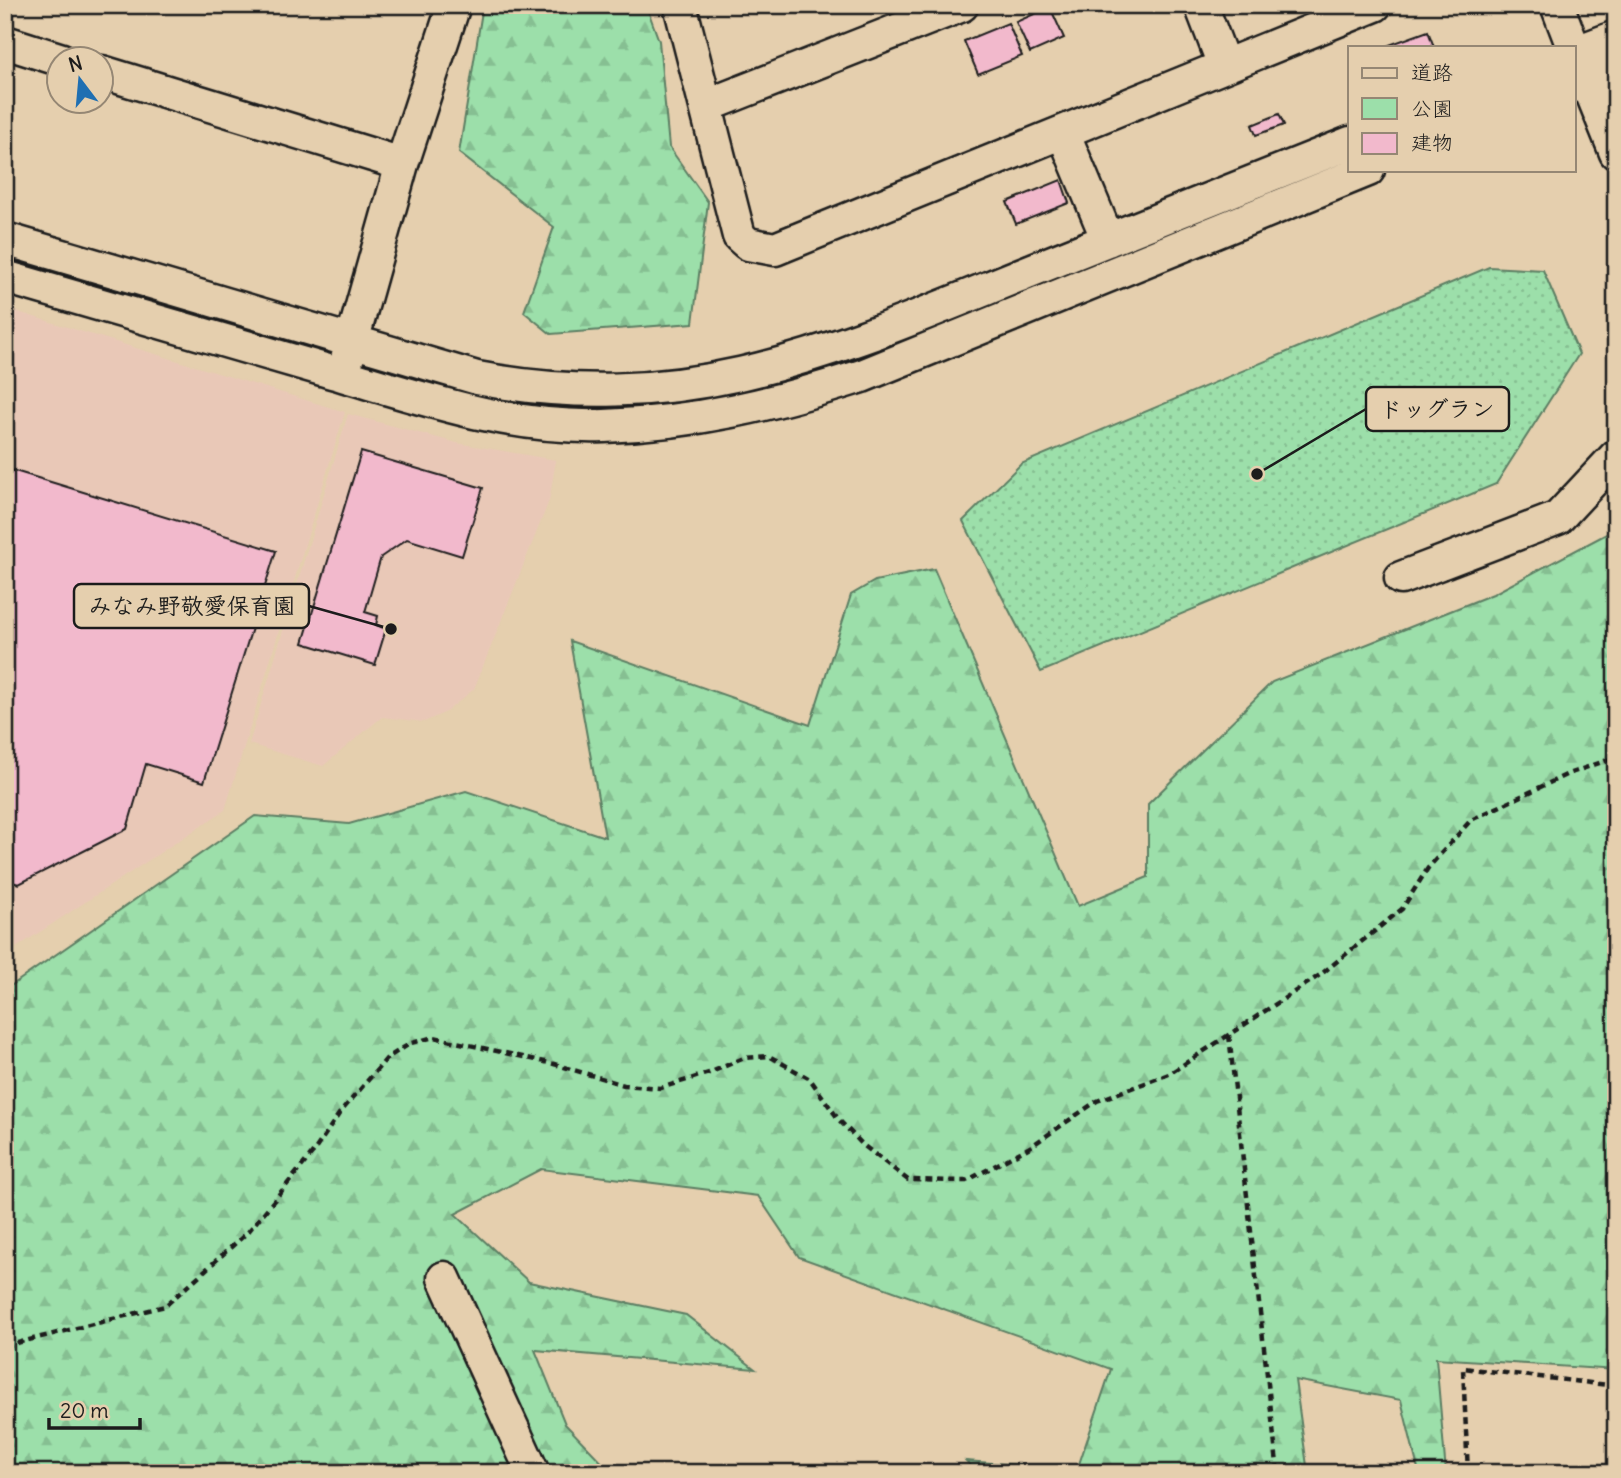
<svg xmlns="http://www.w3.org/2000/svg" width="1621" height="1478" font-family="Delius,'Klee One',sans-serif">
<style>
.built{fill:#e9c8b7}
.green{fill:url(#green-dots);stroke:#5c7e63;stroke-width:2}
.forest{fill:url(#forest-firs);stroke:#5c7e63;stroke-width:2}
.building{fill:#f2b9cc;stroke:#1c1c1c;stroke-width:2}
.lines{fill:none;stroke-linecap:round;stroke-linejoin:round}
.minor-casing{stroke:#1c1c1c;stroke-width:37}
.path{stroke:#1c1c1c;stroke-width:4.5;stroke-dasharray:7 5;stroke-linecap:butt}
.minor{stroke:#e5cfae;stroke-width:32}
.leader{fill:none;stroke:#1c1c1c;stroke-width:2.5}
.callout-dot{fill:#1c1c1c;stroke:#e5cfae;stroke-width:2.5}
.callout{fill:#e5cfae;stroke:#1c1c1c;stroke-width:2.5}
.callout-label{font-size:23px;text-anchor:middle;font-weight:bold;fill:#1c1c1c}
</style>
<defs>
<pattern id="green-dots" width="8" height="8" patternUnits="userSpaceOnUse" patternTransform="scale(1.75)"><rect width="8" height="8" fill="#9cdfaa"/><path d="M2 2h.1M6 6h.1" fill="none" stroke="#86bf92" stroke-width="1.8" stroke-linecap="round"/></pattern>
<pattern id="forest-firs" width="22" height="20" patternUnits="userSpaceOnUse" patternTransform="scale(1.75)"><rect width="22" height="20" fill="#9cdfaa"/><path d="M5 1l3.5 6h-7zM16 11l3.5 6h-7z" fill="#86bf92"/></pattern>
</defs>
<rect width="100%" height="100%" fill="#e5cfae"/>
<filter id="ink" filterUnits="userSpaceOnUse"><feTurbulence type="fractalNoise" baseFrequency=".0143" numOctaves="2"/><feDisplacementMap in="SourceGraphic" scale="14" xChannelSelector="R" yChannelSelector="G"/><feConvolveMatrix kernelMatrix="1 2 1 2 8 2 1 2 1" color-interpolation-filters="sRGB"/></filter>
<g filter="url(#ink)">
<path class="built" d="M5,308L345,412L225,810L5,955Z
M348,414L457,443L556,460L549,501L474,689L446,712L424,722L382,717L323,766L249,744Z"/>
<path class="green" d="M1489,267L1543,270L1579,354L1496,484L1041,672L963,521L1021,464Z"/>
<path class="forest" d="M483,5H646L659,41L669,147L708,202L693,323L551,334L524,312L554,227L459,153Z
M1616,529V1370L1436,1358L1446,1473H1419L1401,1400L1295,1380L1308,1473H978L966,1461L1077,1470L1111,1369L799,1257L758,1196L541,1169L455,1214L529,1282L686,1315L755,1369L535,1350L565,1424L612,1473H5V990L255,816L349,824L466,791L605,837L570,641L810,725L851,595L875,581L934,569L1078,906L1148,877V804L1272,682L1493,594Z"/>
<path class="building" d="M1050,7L1064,38L1030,53L1016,22Z
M1008,23L1022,56L978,74L964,41Z
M1428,31L1434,47H1390L1389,45Z
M1279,114L1284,125L1256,135L1252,125Z
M1061,180L1069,203L1016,224L1007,202Z
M361,452L483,488L462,556L407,539L381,557L365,612L378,616L376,625L386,629L375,665L303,643Z
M5,468L276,551L204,782L146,764L127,829L19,884L5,880Z"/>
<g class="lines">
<defs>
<path id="minor" d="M680,5L739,236L748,244L775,249L1375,5
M1201,5L1224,65
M1557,5L1573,47
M5,42L62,60
M1574,49L1616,153
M1574,53L1616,37
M102,72L402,164
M1574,86L1616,69
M706,106L962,5
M1063,132L1108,240
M5,239L477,378C689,418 834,350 1025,273C1133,230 1241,186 1350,143
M5,277C112,308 219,339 325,370C419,397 505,429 604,426C696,423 775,404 862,376L1368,170
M346,363L402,164L454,5
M1401,578L1558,518L1616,456
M444,1278L533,1473"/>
</defs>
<use href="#minor" class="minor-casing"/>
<path class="path" d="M1229,1035L1278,1473
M5,1346L165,1306L248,1232L312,1154L339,1114L387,1058L411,1043L434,1037L554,1064L624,1085L661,1088L709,1073L744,1058L769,1056L810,1079L839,1120L863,1145L908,1180L966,1181L1030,1147L1097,1101L1169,1074L1320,975L1402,909L1428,868L1471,820L1568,774L1616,757
M1468,1473L1463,1368L1616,1386"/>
<use href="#minor" class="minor"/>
</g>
</g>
<path class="leader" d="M1257 474L1366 409M391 629L309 606"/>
<g class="callout-dot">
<circle cx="1257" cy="474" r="7"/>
<circle cx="391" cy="629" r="7"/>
</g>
<g class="callout">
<rect x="1366" y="387" width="143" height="44" rx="7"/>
<rect x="74" y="584" width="235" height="44" rx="7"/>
</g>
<g class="callout-label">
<text x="1437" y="417">ドッグラン</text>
<text x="192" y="614">みなみ野敬愛保育園</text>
</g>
<rect width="1621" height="1478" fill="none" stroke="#e5cfae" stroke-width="28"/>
<rect x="14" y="14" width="1593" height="1450" fill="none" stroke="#1c1c1c" stroke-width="2.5" filter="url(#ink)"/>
<rect x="1348" y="46" width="228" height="126" fill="#e5cfae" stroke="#958774" stroke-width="2"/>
<rect x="1362" y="68" width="35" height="10" fill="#e5cfae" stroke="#958774" stroke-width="2"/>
<text x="1411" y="80" font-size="21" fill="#1c1c1c">道路</text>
<rect x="1362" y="98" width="35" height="21" fill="#9cdfaa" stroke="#958774" stroke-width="2"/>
<text x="1411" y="116" font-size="21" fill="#1c1c1c">公園</text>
<rect x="1362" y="133" width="35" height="21" fill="#f2b9cc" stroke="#958774" stroke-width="2"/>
<text x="1411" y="150" font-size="21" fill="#1c1c1c">建物</text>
<g transform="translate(80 80) rotate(344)"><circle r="33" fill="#e5cfae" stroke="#958774" stroke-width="2"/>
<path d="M0-5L12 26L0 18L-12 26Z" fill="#1f6fb2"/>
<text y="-10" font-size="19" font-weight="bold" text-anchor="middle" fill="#1c1c1c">N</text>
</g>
<path d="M49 1418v10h91v-10" fill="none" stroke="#1c1c1c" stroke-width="3.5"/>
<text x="60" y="1418" font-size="21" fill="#1c1c1c" stroke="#e5cfae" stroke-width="5" paint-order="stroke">20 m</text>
</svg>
